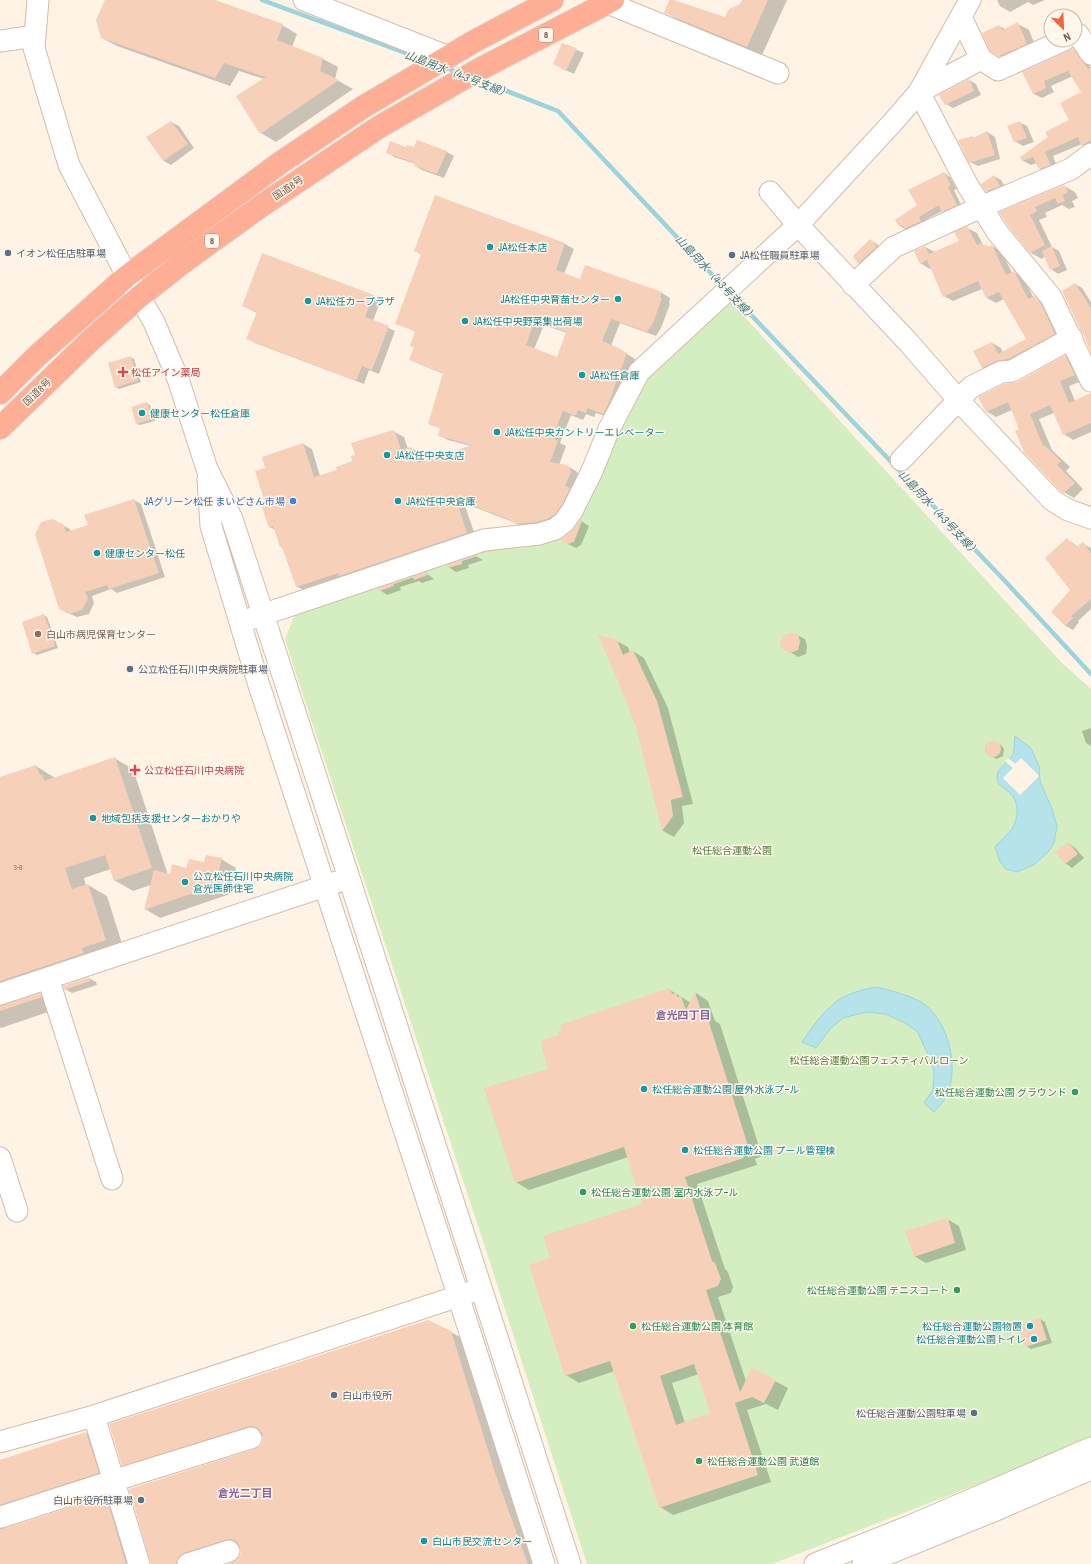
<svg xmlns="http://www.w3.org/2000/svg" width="1091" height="1564" font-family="'Archivo Narrow','Noto Sans JP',sans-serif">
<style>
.green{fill:#d4edc1}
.water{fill:#b6e3ea;stroke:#9cd4dc}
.pier{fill:#fef3e4}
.shadow{fill:#0003;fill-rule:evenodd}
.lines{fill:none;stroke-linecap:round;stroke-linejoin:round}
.stream{stroke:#9cd4dc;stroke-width:4.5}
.building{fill:#f6d0b9;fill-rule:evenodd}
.minor-casing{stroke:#d3bcab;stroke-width:23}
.highway-casing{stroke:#dcd4cf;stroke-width:24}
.minor{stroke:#fff;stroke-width:21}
.highway{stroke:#fdae95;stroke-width:22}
.culture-dot{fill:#0f9aa8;stroke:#fff7ec;stroke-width:1.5}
.service-dot{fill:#5c6f8a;stroke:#fff7ec;stroke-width:1.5}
.health-dot{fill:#e0444e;stroke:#fff7ec;stroke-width:1.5}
.shop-dot{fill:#3f7fe0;stroke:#fff7ec;stroke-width:1.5}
.education-dot{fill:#8d6e63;stroke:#fff7ec;stroke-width:1.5}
.leisure-dot{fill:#2e9e5b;stroke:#fff7ec;stroke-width:1.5}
.labels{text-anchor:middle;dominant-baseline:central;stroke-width:3;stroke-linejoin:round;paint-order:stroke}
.number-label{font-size:8px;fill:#987664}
.shield{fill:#fff7ec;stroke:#a18878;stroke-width:1}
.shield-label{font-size:9px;font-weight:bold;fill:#795847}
.street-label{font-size:10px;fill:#795847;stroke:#fff7ec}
.culture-label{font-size:10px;fill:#0d838f;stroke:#fff7ec;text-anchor:start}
.service-label{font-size:10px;fill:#4e5e75;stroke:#fff7ec;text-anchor:start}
.health-label{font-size:10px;fill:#be3a42;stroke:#fff7ec;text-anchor:start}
.shop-label{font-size:10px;fill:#366cbe;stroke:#fff7ec;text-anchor:end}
.education-label{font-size:10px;fill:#785e54;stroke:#fff7ec;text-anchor:start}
.park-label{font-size:10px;fill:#4f7a3c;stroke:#fff7ec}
.leisure-label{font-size:10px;fill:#27864d;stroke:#fff7ec;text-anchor:start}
.water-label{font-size:11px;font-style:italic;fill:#39767f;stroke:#fff7ec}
.neighbourhood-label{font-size:11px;font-weight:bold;fill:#88629d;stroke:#fff7ec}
</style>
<rect width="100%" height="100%" fill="#fef3e4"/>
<path class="green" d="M729,300L1062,663L1091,689V1437L1063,1451L772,1564H587L486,1250L285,640L295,613L483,550L560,535L634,390Z"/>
<path class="water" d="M1015,736L1031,748L1039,766L1040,781L1052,809L1057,826L1054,843L1048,852L1035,864L1017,872L1006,869L1000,862L995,847C1000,840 1008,835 1012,829C1018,819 1020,804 1011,794C1006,788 996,787 997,776C998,767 1009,762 1013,754C1015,750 1014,741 1015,736Z
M875,987C890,990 918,997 929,1008C951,1030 960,1073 944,1100C941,1105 937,1108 934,1112L924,1103L933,1090L934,1072L927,1052L917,1031L903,1022L885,1014L866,1012L843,1018L830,1029L816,1048L802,1042C811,1028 827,1006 842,998C852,992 863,990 875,987Z"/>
<path class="pier" d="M1008,758L1015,764L1021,758L1039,776L1020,795L1003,778L1013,768L1005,761Z"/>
<path class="shadow" d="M106,0H212L282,25L297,34L292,47L323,59L338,67L335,79L353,89L276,142L261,133L264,79L239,71L230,86L117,46L102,38Z
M670,0L726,18L740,5L743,0H787L762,55L680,21L665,12Z
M997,0H1045L1033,5L1028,2L1010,12L1000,6Z
M1018,24L1029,30L1037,50L1011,62L1000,56L999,26L1005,29Z
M563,44L584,53L574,74L561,68Z
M1073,49L1081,54L1091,68V149L1082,144L1053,156L1058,169L1048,173L1040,169L1037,163L1031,165L1023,161L1021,157L1049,138L1070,120L1083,93L1073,76L1051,86L1054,92L1042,98L1034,94L1024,73Z
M969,80L976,84L981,95L953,108L946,104Z
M171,122L179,126L194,148L171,165L164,161L147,137Z
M1019,122L1027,126L1034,142L1023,146L1015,141Z
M987,132L995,137L1000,159L978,166L970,162L972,137L974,138Z
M417,141L447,152L454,156L444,178L422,170L415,166L416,164L394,157L387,152L407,148H415Z
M944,173L950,177L957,189L954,190L963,209L950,215L942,211L925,220L927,225L907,230L900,226Z
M994,176L1001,180L1007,190L994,195L987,191Z
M1064,186L1075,192L1078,198L1072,201L1075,207L1069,209L1062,205L1045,213L1047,217L1039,220L1052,247L1059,251L1067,270L1058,274L1051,269L1045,256L1042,259L1031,253L1009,225Z
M435,196L565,244L574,249L564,274L581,280L586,266L662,293L670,298L669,303L670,304L661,328L656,336L620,323L611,346L621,350L635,359L612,418L596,413L594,417L586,414L583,420L571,415L560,443L566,446L559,465L567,466L576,471L579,475L564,518L525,529L515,523L464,503L476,538L305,591L296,586L284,549L281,547L275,530L270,527L267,468L303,444L312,449L320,476L338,470L353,462L393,431L404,437L408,449L411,448L420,453L424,462L471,446L448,440L439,435L441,429L430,423L444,374L419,364L410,359L415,347L416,332L396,323L422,255L415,251ZM544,325L567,333L558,358L534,349Z
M967,228L977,233L983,245L990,248L992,246L1002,252L1012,273L1014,272L1023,278L1034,298L1044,303L1064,339L992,373L982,368L992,343L1001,348L1003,353L1027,340L1004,299L996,303L987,298L982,289L953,301L944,296L932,268L930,269L920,263L925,247L935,252L960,241Z
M870,240L877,244L884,251L866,267L859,263Z
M1075,284L1082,288L1091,302V350Z
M373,296L381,300L373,321L395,331L379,374L369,370L364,384L255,343L248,339L257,313L243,306Z
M1065,356L1075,362L1084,380L1069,386L1075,401L1091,395V432L1073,440L1064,434L1054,413L1039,419L1052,450L1070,467L1066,471L1083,489L1074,498L1060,490L1021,429L1012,410L996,417L986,411L1018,382Z
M131,357L134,359L141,382L119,389L116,387Z
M147,403L150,405L155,421L140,425L137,424Z
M134,500L141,504L165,577L117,593L111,589L92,596L94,603L89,614L77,617L68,613L62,525L70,529L71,532L89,526Z
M581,521L589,526L581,545L576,548L568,544L572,532Z
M1067,539L1078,547L1083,544L1091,548V609L1078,621L1079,622L1073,630L1066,626L1052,612L1072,590Z
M476,556L483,560L468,565L469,568L456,572L447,566Z
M426,573L434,579L422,583L419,581L400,587L401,590L387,595L380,590L379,589Z
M44,615L47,617L58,648L37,655L33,653Z
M797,635L805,639L807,646L806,654L798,657L782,647Z
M617,641L628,647L630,652L633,651L644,658L668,708L693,804L682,806L684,823L674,837L663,831L637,727L619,680Z
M1091,728V746L1086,743L1082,731Z
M990,742L997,743L1001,745L1004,749L1003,756L997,759L988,755L985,751L986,746Z
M114,758L133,769L168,875L221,859L236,868L231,887L233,893L160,918L145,909L151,885L133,891L114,880L111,869L84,878L86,886L88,885L107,896L124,950L10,997L7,1005L40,994L59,1005L60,1008L1,1028L0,1027V778L36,766L55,778Z
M1068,843L1075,848L1084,858L1072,868L1065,863Z
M89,978L96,982L97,985L72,993L65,989Z
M670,990L691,1003L696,993L708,1001L715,1021L720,1024L762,1156L755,1159L757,1165L697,1184L725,1269L728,1272L733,1287L731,1293L718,1297L746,1381H775L788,1388L778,1410L766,1404L747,1410L771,1482L673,1515L660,1507L615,1371L579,1383L566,1375L552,1258L643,1204L628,1157L529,1190L516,1182L560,1036ZM699,1374L712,1414L685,1423L672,1383Z
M947,1219L959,1226L966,1250L926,1263L914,1256Z
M1040,1319L1045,1322L1052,1343L1031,1349L1026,1346Z
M451,1332L467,1341L539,1564H231L238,1560L242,1554V1548L200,1561L195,1564H152L255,1450L261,1447L264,1441V1435L138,1474L122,1465Z
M86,1433L101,1441L114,1482L4,1523L5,1529L106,1497L121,1506L139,1564H2L0,1562V1461Z"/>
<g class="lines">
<path class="stream" d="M262,0L427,61
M444,67L459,73
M476,79L558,111L724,287
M731,294L1004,580L1091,674"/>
</g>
<path class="building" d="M105,0H215L283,24L277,40L323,58L320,71L339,80L260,134L236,96L266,77L224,63L215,78L101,38L96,20Z
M669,0H674L725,17L729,9L740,4L742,0H768L747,47L664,13Z
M1018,22L1027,44L999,56L990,51L982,33L999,25L1002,30Z
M562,43L577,48L566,71L553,64Z
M1073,48L1088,69L1091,67V140L1081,146L1078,137L1045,152L1051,165L1039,169L1033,157L1022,161L1020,157L1048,137L1045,132L1069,120L1060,103L1081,92L1068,71L1044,81L1046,88L1033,94L1022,72L1069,51Z
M969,79L974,91L945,105L939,95Z
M171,121L188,144L163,161L146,137Z
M1020,121L1027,138L1014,142L1007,126Z
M987,131L995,155L969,163L958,140L973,136V138Z
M417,140L447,151L437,174L414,166L415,163L386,153L390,141L406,147L407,145L414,147Z
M944,172L951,185L948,187L957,205L942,212L939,205L919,217L921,221L904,229L903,225L899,227L895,220L917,205L908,190Z
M994,175L1000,186L986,192L981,184Z
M1064,185L1068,192L1063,195L1065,201L1058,204L1055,198L1035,207L1037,211L1030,215L1045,245L1030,253L1008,226L999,212Z
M435,195L565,243L556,270L580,279L585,265L662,292L660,297L662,298L653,323L647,332L611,319L602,341L621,349V350L627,353L608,405L603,414L587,408L586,413L578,410L576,415H574L563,411L552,438L558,441L550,462L567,465L570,469L571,472L565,486L570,488L562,505L555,514L549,518L537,522L516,524L507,519L456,499L467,533L339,576L338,573L296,587L282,547H280L273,526L269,528L262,507L266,506L255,471L265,468L262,457L303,443L314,477L337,470L336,467L352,461L351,456L355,455L351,443L393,430V432L395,431L401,450L411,447L418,463L472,445L438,436L440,428L428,424L443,373L409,360L414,347L410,346L415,331L395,324L421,254L414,251ZM535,320L566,332L557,357L526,345Z
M967,226L977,245L981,243L983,246L987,245L988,247L992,245L1006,275L1014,271L1028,299L1035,296L1041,304L1055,334L1008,359L996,361L982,368L973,351L992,342L998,354L1026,339L999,292L986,298L978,281L943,297L927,260L920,264L914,251L925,246L929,254L959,241L954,232Z
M870,239L877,246L858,264L853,256Z
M1052,246L1060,266L1050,270L1042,251Z
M262,253L374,295L365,317L389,326L372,370L362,366L356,381L246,339L257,312L242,306Z
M1075,283L1091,308V353L1083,333L1080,329L1062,291Z
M1065,355L1075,375L1060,381L1069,403L1091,393V423L1063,435L1050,405L1030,414L1043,446L1044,445L1061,461L1057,465L1075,483L1064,493L1060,491L1024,452L1015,431L1019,429L1008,402L986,412L978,397L1004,384L1018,382Z
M131,356L138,380L115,388L108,363Z
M147,402L153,419L136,424L131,407Z
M134,499L159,573L109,589L107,585L85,592L88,598L82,610L69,614L59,609L35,534L41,522L52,519L63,524L66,532L88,525L84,515Z
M581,519L582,521L574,542L568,544L560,540L572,531Z
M1067,538L1076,547L1083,542L1091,553V599L1071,616L1073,618L1065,626L1051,612L1070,590L1045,558Z
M476,555L477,556L462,561V564L448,568L447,565L445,566Z
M426,572L428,575L414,580L413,577L393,584L394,586L379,591L378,588Z
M44,614L55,646L32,654L22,622Z
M789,633L798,634L800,642L798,650L790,653L781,648L780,643L783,636Z
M598,635L617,640L623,655L633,650L657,701L683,797L671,800L673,816L662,831L636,727L618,681Z
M985 749a8 8 0 1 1 16 0a8 8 0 1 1-16 0Z
M115,757L152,868L114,881L105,855L65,868L72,889L88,884L106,940L82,948L84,953L0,981V777L36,765L40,775L42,774L44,781Z
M1068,842L1078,854L1065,864L1055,852Z
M206,855L222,858L217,878L219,884L144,910L154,870L170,874L172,864L186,868L189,859L204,862Z
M89,977L90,981L64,990L63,986Z
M670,988L672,994L676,993L677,997L681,996L686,1010L695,992L703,1017L707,1016L749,1149L742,1152L744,1158L685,1177L712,1261L715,1263L721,1279L718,1286L706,1290L740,1392L752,1368L776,1380L764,1403L752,1397L735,1403L758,1475L659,1508L610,1361L565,1376L529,1265L550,1258L543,1236L642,1204L624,1147L515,1183L484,1088L548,1069L541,1045L542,1040L559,1035L558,1031L562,1030L560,1025ZM694,1364L710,1413L676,1425L660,1376Z
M40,993L42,997L0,1011V1006Z
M948,1218L955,1243L914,1257L905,1231Z
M1040,1318L1047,1340L1025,1347L1018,1325Z
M428,1320L451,1331L496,1476L528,1564H228L238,1559L241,1553V1548L237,1542L231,1539L225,1540L184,1553L179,1556L176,1564H151L129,1489L255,1449L260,1446L263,1441V1435L259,1429L253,1426L247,1427L122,1466L109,1424Z
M86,1432L99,1473L0,1505V1460Z
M106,1496L126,1564H0V1529L5,1528Z"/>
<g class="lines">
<defs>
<path id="minor" d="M38,0L34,48L69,165L127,276L154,322L178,379L207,469L232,519L349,878L570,1564
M304,0L449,57
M608,3L778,73
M961,17L981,59
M1075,35L1078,34L1091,54
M1064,40L998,70L981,59L919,92L968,186L998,233L1051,297L1091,381
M0,41L35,36
M770,192L798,225L909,343L961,403L1052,500L1068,510L1091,518
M853,285L894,247L981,207L1071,169L1091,154
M901,460L971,387L1001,372L1012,371L1072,338
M208,479L211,526L258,682L449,1267L544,1564
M250,619L484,540L539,534L555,529L564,522L572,511L592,471L609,429L639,372L798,225L894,121L919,92L970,0
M48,978L112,1179
M0,994L337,882
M0,1158L17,1211
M94,1416L139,1564
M0,1442L94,1416L471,1292
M1,1517L122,1478L251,1438
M188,1564L229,1551
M815,1564L910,1526L1091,1448
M863,1564L991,1512L1091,1469"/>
<path id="highway" d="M0,393L37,356L127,276L280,163L363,107L473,42L552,0
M0,428L92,339L139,297L182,263L261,206L379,127L480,69L613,0"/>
</defs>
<use href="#minor" class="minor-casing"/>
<use href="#highway" class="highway-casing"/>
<use href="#minor" class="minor"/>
<use href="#highway" class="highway"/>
</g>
<g class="culture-dot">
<circle cx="490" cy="247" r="4"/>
<circle cx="618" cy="299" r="4"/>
<circle cx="308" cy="301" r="4"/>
<circle cx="465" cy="321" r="4"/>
<circle cx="582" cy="375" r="4"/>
<circle cx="142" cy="413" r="4"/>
<circle cx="497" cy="432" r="4"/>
<circle cx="387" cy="455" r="4"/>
<circle cx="398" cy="501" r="4"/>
<circle cx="97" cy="553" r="4"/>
<circle cx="93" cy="818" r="4"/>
<circle cx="185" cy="882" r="4"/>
<circle cx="644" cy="1089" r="4"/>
<circle cx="685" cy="1150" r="4"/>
<circle cx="1030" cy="1326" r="4"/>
<circle cx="1034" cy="1339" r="4"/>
<circle cx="424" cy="1541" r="4"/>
</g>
<g class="service-dot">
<circle cx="8" cy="253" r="4"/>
<circle cx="732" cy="255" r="4"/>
<circle cx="130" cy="669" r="4"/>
<circle cx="334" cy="1395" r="4"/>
<circle cx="974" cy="1413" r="4"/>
<circle cx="141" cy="1500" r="4"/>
</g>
<g class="health-dot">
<path d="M121 366h4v4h4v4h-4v4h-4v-4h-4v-4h4z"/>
<path d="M133 764h4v4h4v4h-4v4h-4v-4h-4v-4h4z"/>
</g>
<circle class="shop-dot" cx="293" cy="501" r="4"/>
<circle class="education-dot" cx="38" cy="634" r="4"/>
<g class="leisure-dot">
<circle cx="1075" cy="1092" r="4"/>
<circle cx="583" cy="1192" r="4"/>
<circle cx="957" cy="1290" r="4"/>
<circle cx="633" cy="1326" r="4"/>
<circle cx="699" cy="1461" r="4"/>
</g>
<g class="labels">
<g class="number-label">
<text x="18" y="867">3-8</text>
</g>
<g class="shield">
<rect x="539" y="28" width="14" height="14" rx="3"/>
<rect x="205" y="234" width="14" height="14" rx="3"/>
</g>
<g class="shield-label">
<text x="546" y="35">8</text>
<text x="212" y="241">8</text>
</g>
<g class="street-label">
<text transform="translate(288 188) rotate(-34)">国道8号</text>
<text transform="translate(37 392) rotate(-44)">国道8号</text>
</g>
<g class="culture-label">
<text x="498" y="247">JA松任本店</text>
<text x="610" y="299" text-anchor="end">JA松任中央育苗センター</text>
<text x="316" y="301">JA松任カープラザ</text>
<text x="473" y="321">JA松任中央野菜集出荷場</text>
<text x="590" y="375">JA松任倉庫</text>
<text x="150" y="413">健康センター松任倉庫</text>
<text x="505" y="432">JA松任中央カントリーエレベーター</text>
<text x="395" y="455">JA松任中央支店</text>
<text x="406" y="501">JA松任中央倉庫</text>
<text x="105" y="553">健康センター松任</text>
<text x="101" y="818">地域包括支援センターおかりや</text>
<text x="193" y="876">公立松任石川中央病院<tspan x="193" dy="12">倉光医師住宅</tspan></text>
<text x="652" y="1089">松任総合運動公園 屋外水泳プｰル</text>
<text x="693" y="1150">松任総合運動公園 プール管理棟</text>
<text x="1022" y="1326" text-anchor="end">松任総合運動公園物置</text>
<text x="1026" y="1339" text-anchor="end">松任総合運動公園トイレ</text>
<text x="432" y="1541">白山市民交流センター</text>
</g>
<g class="service-label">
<text x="16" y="253">イオン松任店駐車場</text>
<text x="740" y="255">JA松任職員駐車場</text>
<text x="138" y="669">公立松任石川中央病院駐車場</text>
<text x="342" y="1395">白山市役所</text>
<text x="966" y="1413" text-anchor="end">松任総合運動公園駐車場</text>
<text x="133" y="1500" text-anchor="end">白山市役所駐車場</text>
</g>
<g class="health-label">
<text x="131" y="372">松任アイン薬局</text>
<text x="144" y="770">公立松任石川中央病院</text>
</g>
<g class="shop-label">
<text x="285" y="501">JAグリーン松任 まいどさん市場</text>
</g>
<g class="education-label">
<text x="46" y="634">白山市病児保育センター</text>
</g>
<g class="park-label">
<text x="732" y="850">松任総合運動公園</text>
<text x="879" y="1060">松任総合運動公園フェスティバルローン</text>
</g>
<g class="leisure-label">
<text x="1067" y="1092" text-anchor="end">松任総合運動公園 グラウンド</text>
<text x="591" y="1192">松任総合運動公園 室内水泳プｰル</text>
<text x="949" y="1290" text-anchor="end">松任総合運動公園 テニスコート</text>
<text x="641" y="1326">松任総合運動公園 体育館</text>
<text x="707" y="1461">松任総合運動公園 武道館</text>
</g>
<g class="water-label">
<text transform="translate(458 74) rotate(21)">山島用水（4-3号支線）</text>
<text transform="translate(716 278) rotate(47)">山島用水（4-3号支線）</text>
<text transform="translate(939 513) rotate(47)">山島用水（4-3号支線）</text>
</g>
<g class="neighbourhood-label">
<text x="683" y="1015">倉光四丁目</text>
<text x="245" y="1493">倉光二丁目</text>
</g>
</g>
<g transform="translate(1063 28) rotate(156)"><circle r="19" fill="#fff7ec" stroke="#c9b7aa"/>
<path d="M0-3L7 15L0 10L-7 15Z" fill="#f2633f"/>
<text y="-6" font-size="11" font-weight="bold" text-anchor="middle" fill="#795847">N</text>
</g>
</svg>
